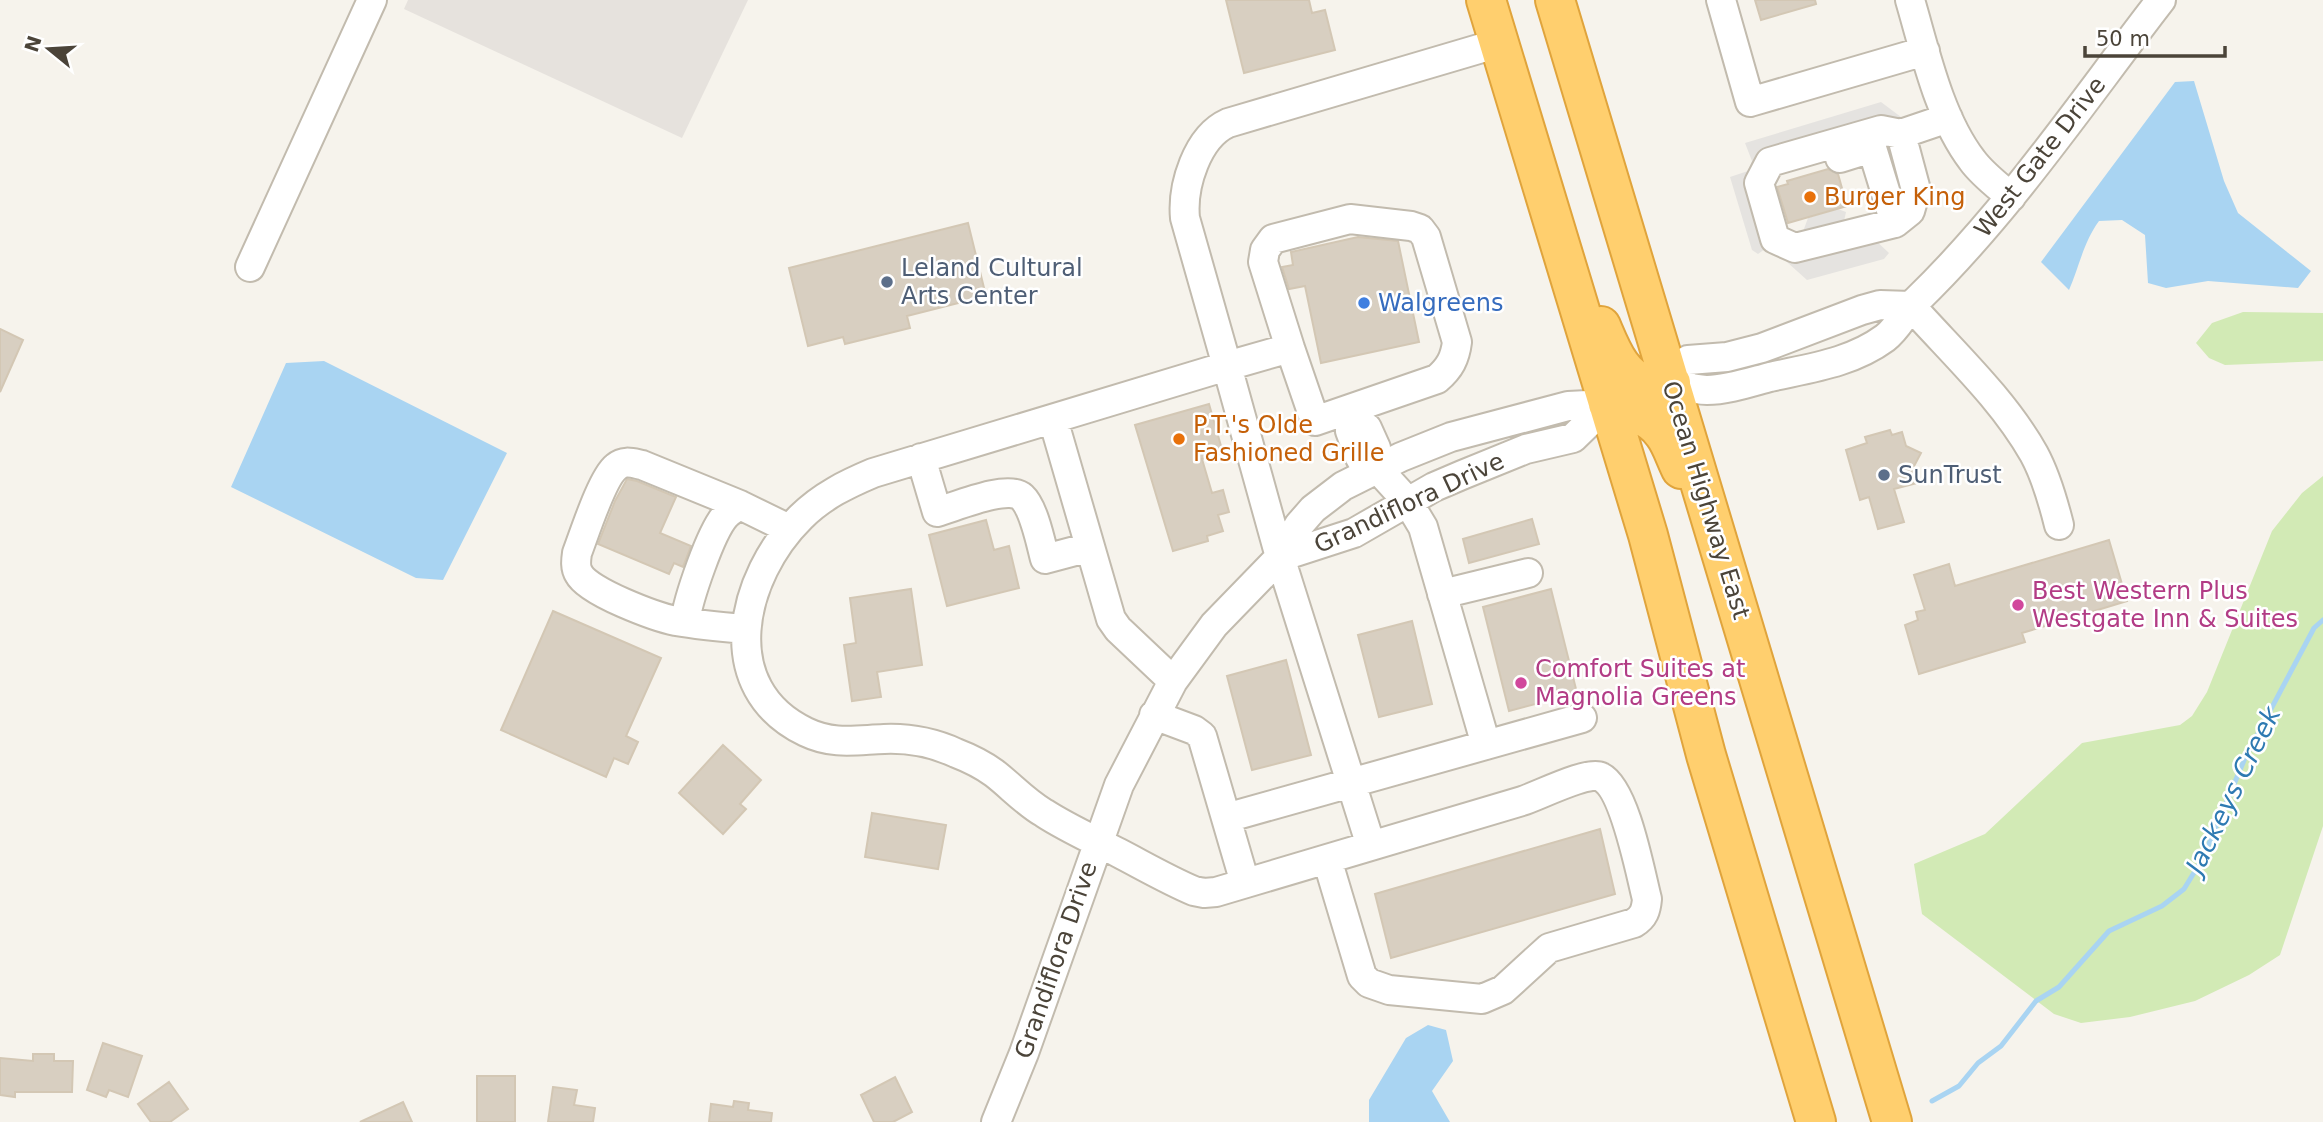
<svg xmlns="http://www.w3.org/2000/svg" width="2323" height="1122" font-family="'DejaVu Sans',sans-serif">
<style>
.industrial{fill:#e6e2dd}
.green{fill:#d2eab5}
.parking{fill:#e5e3e0}
.water{fill:#a9d4f2}
.lines{fill:none;stroke-linecap:round;stroke-linejoin:round}
.stream{stroke:#a9d4f2;stroke-width:5}
.building{fill:#d8cfc1;stroke:#d3c7b4;stroke-width:2}
.minor-casing{stroke:#c2bbae;stroke-width:32}
.highway-casing{stroke:#e0a43c;stroke-width:42}
.minor{stroke:#fff;stroke-width:28}
.highway{stroke:#ffcf6e;stroke-width:38}
.food-dot{fill:#e8710a;stroke:#fff;stroke-width:2.5}
.service-dot{fill:#5c6f8a;stroke:#fff;stroke-width:2.5}
.shop-dot{fill:#3f7fe0;stroke:#fff;stroke-width:2.5}
.hotel-dot{fill:#d1479c;stroke:#fff;stroke-width:2.5}
.labels{text-anchor:middle;dominant-baseline:central;stroke-width:5;stroke-linejoin:round;paint-order:stroke}
.street-label{font-size:24px;fill:#4b4439;stroke:#fff}
.food-label{font-size:24px;fill:#c56008;stroke:#fff;text-anchor:start}
.service-label{font-size:24px;fill:#4e5e75;stroke:#fff;text-anchor:start}
.shop-label{font-size:24px;fill:#366cbe;stroke:#fff;text-anchor:start}
.hotel-label{font-size:24px;fill:#b23c85;stroke:#fff;text-anchor:start}
.water-label{font-size:26px;font-style:italic;fill:#2e7ab2;stroke:#fff}
</style>
<rect width="100%" height="100%" fill="#f6f3ec"/>
<path class="industrial" d="M408,0H748L682,138L404,9Z"/>
<path class="green" d="M2243,312L2323,313V361L2225,365L2209,358L2196,343L2212,323Z
M2323,476V826L2280,955L2249,975L2195,1001L2130,1017L2081,1023L2054,1014L1922,914L1914,864L1985,834L2082,743L2180,725L2192,716L2207,692L2272,531L2302,493Z"/>
<path class="parking" d="M1881,102L1905,120L1768,172L1782,232L1801,237L1808,218L1838,209L1846,212L1843,226L1856,222L1889,253L1884,259L1807,280L1769,246L1758,254L1752,250L1730,177L1748,171L1752,161L1745,143Z"/>
<path class="water" d="M2194,81L2224,181L2238,213L2311,271L2298,288L2208,281L2166,288L2148,283L2145,235L2122,220L2099,221C2084,241 2079,267 2069,290L2041,262L2175,82Z
M324,361L507,453L443,580L416,578L231,487L286,363Z
M1428,1025L1446,1030L1453,1061L1432,1091L1450,1122H1369V1100L1406,1038Z"/>
<g class="lines">
<path class="stream" d="M1932,1101L1959,1086L1978,1063L2001,1046L2036,1001L2059,987L2109,931L2162,906L2184,889L2203,858L2245,758L2314,628L2323,620"/>
</g>
<path class="building" d="M1226,0H1309L1312,13L1325,10L1335,50L1244,73Z
M1755,0H1815L1816,4L1761,20Z
M1828,169L1838,174L1847,206L1788,223L1777,187L1788,184L1787,181Z
M968,223L986,296L907,316L910,328L845,344L843,337L808,346L789,268Z
M1358,237L1398,241L1419,342L1321,363L1305,286L1289,289L1282,267L1293,265L1291,252Z
M0,329L23,340L0,392Z
M1209,404L1223,453L1202,459L1212,493L1223,490L1229,512L1218,515L1223,531L1207,536L1208,541L1173,551L1135,425Z
M1890,430L1892,435L1902,432L1906,446L1921,453L1913,468L1917,483L1894,489L1904,522L1878,529L1869,497L1860,500L1846,450L1867,443L1865,437Z
M627,479L637,481L676,497L660,533L691,546L683,567L674,563L669,574L598,544L615,501Z
M1532,519L1539,544L1469,563L1463,539Z
M986,520L994,550L1009,546L1019,588L947,606L929,535Z
M2109,540L2127,601L2022,633L2025,642L1919,674L1905,625L1918,620L1916,612L1925,610L1914,575L1949,564L1955,586Z
M911,589L922,665L877,672L881,697L852,701L844,645L856,643L850,598Z
M1551,589L1577,693L1509,711L1483,607Z
M553,611L661,658L626,736L638,742L628,764L614,758L606,777L501,730Z
M1412,621L1432,704L1379,717L1358,635Z
M1286,660L1311,755L1252,770L1227,676Z
M723,745L761,780L740,804L746,809L723,834L679,793Z
M872,813L946,825L938,869L865,857Z
M1600,829L1615,894L1391,958L1375,894Z
M103,1043L142,1056L128,1097L109,1090L106,1097L87,1090Z
M33,1054H54V1061H73L72,1092H15V1097L0,1095V1058L33,1061Z
M477,1076H515V1122H477Z
M895,1077L912,1112L893,1122H874L861,1095Z
M169,1082L188,1109L170,1122H151L138,1104Z
M553,1087L577,1090L574,1105L595,1108L593,1122H548Z
M734,1101L749,1103L748,1110L772,1113L771,1122H709L711,1104L733,1107Z
M403,1102L412,1122H360Z"/>
<g class="lines">
<defs>
<path id="minor" d="M1721,0L1750,102L1925,51
M1910,0C1925,51 1939,117 1972,160C1982,174 1997,185 2011,197
M1901,134L1916,190L1910,211L1895,223L1795,248L1775,239L1759,183L1770,162L1881,130L1901,134L1948,118
M1840,158L1872,148L1895,223
M250,267L372,0
M1911,306L1880,305L1862,310L1762,348L1727,357L1688,360L1671,383C1683,386 1695,390 1707,390C1727,390 1751,382 1770,377C1810,368 1851,363 1885,338C1898,328 1904,313 1916,301C2009,211 2082,102 2161,0
M1911,306C1953,353 2003,399 2034,454C2046,476 2053,501 2059,525
M1290,348L1263,262L1265,250L1273,239L1350,219L1411,226L1420,229L1426,237L1457,342C1455,358 1450,368 1437,379L1315,421L1290,348L1227,366L1185,218C1182,186 1197,137 1228,123L1499,43
M1350,409L1355,424L1350,431L1360,458L1377,468L1376,448L1367,428L1355,424
M1053,419L1111,619L1118,629L1173,681
M921,458L937,512C955,507 1008,484 1022,497C1034,508 1041,544 1045,559L1090,547
M1377,468L1408,502L1423,527L1486,745
M1280,557L1354,533L1434,487L1462,475L1526,449L1573,438L1608,404
M1442,594L1528,573
M685,622C688,599 711,531 726,515C730,511 735,508 740,505
M746,629C722,627 699,625 676,621C656,617 588,592 579,574C575,568 576,560 577,553C584,535 602,478 616,467C624,460 632,463 642,465L740,505L789,529
M1154,715L1194,730L1202,736L1245,883
M1226,818L1582,718
M1327,859L1362,976L1369,983L1389,990L1482,999L1503,990L1549,948L1634,923C1644,917 1646,910 1647,899C1640,872 1625,789 1601,777C1589,770 1538,796 1522,801C1420,831 1318,861 1216,892L1204,893L1194,891C1168,880 1144,866 1119,853C1094,840 1067,828 1044,813C1025,802 1011,786 994,773C983,765 969,758 956,753C934,743 908,738 884,739C856,740 833,745 806,732C714,688 741,576 801,517C822,496 847,484 873,473L1227,366L1280,557L1371,846
M996,1122L1024,1053L1119,785L1173,681L1214,625L1280,557L1299,525L1313,509L1343,486L1401,457L1451,437L1568,406L1608,404"/>
<path id="highway" d="M1486,0L1648,535L1706,755L1816,1122
M1555,0L1892,1122
M1601,326C1610,347 1622,381 1649,384C1656,385 1664,384 1671,383
M1608,404C1627,408 1651,416 1663,433C1671,443 1675,457 1681,469"/>
</defs>
<use href="#minor" class="minor-casing"/>
<use href="#highway" class="highway-casing"/>
<use href="#minor" class="minor"/>
<use href="#highway" class="highway"/>
</g>
<g class="food-dot">
<circle cx="1810" cy="197" r="7"/>
<circle cx="1179" cy="439" r="7"/>
</g>
<g class="service-dot">
<circle cx="887" cy="282" r="7"/>
<circle cx="1884" cy="475" r="7"/>
</g>
<circle class="shop-dot" cx="1364" cy="303" r="7"/>
<g class="hotel-dot">
<circle cx="2018" cy="605" r="7"/>
<circle cx="1521" cy="683" r="7"/>
</g>
<g class="labels">
<g class="street-label">
<text transform="translate(2040 157) rotate(-52)">West Gate Drive</text>
<text transform="translate(1706 500) rotate(73)">Ocean Highway East</text>
<text transform="translate(1409 503) rotate(-25)">Grandiflora Drive</text>
<text transform="translate(1056 960) rotate(-71)">Grandiflora Drive</text>
</g>
<g class="food-label">
<text x="1824" y="197">Burger King</text>
<text x="1193" y="425">P.T.'s Olde<tspan x="1193" dy="28">Fashioned Grille</tspan></text>
</g>
<g class="service-label">
<text x="901" y="268">Leland Cultural<tspan x="901" dy="28">Arts Center</tspan></text>
<text x="1898" y="475">SunTrust</text>
</g>
<g class="shop-label">
<text x="1378" y="303">Walgreens</text>
</g>
<g class="hotel-label">
<text x="2032" y="591">Best Western Plus<tspan x="2032" dy="28">Westgate Inn &amp; Suites</tspan></text>
<text x="1535" y="669">Comfort Suites at<tspan x="1535" dy="28">Magnolia Greens</tspan></text>
</g>
<g class="water-label">
<text transform="translate(2233 790) rotate(-64)">Jackeys Creek</text>
</g>
</g>
<g transform="translate(49 49) rotate(288)" stroke="#ffffff" stroke-width="5" paint-order="stroke">
<path d="M0-5L12 26L0 18L-12 26Z" fill="#4b4439"/>
<text y="-10" font-size="19" font-weight="bold" text-anchor="middle" fill="#4b4439">N</text>
</g>
<path d="M2085 46v10h140v-10" fill="none" stroke="#4b4439" stroke-width="3.5"/>
<text x="2096" y="46" font-size="21" fill="#4b4439" stroke="#ffffff" stroke-width="5" paint-order="stroke">50 m</text>
</svg>
